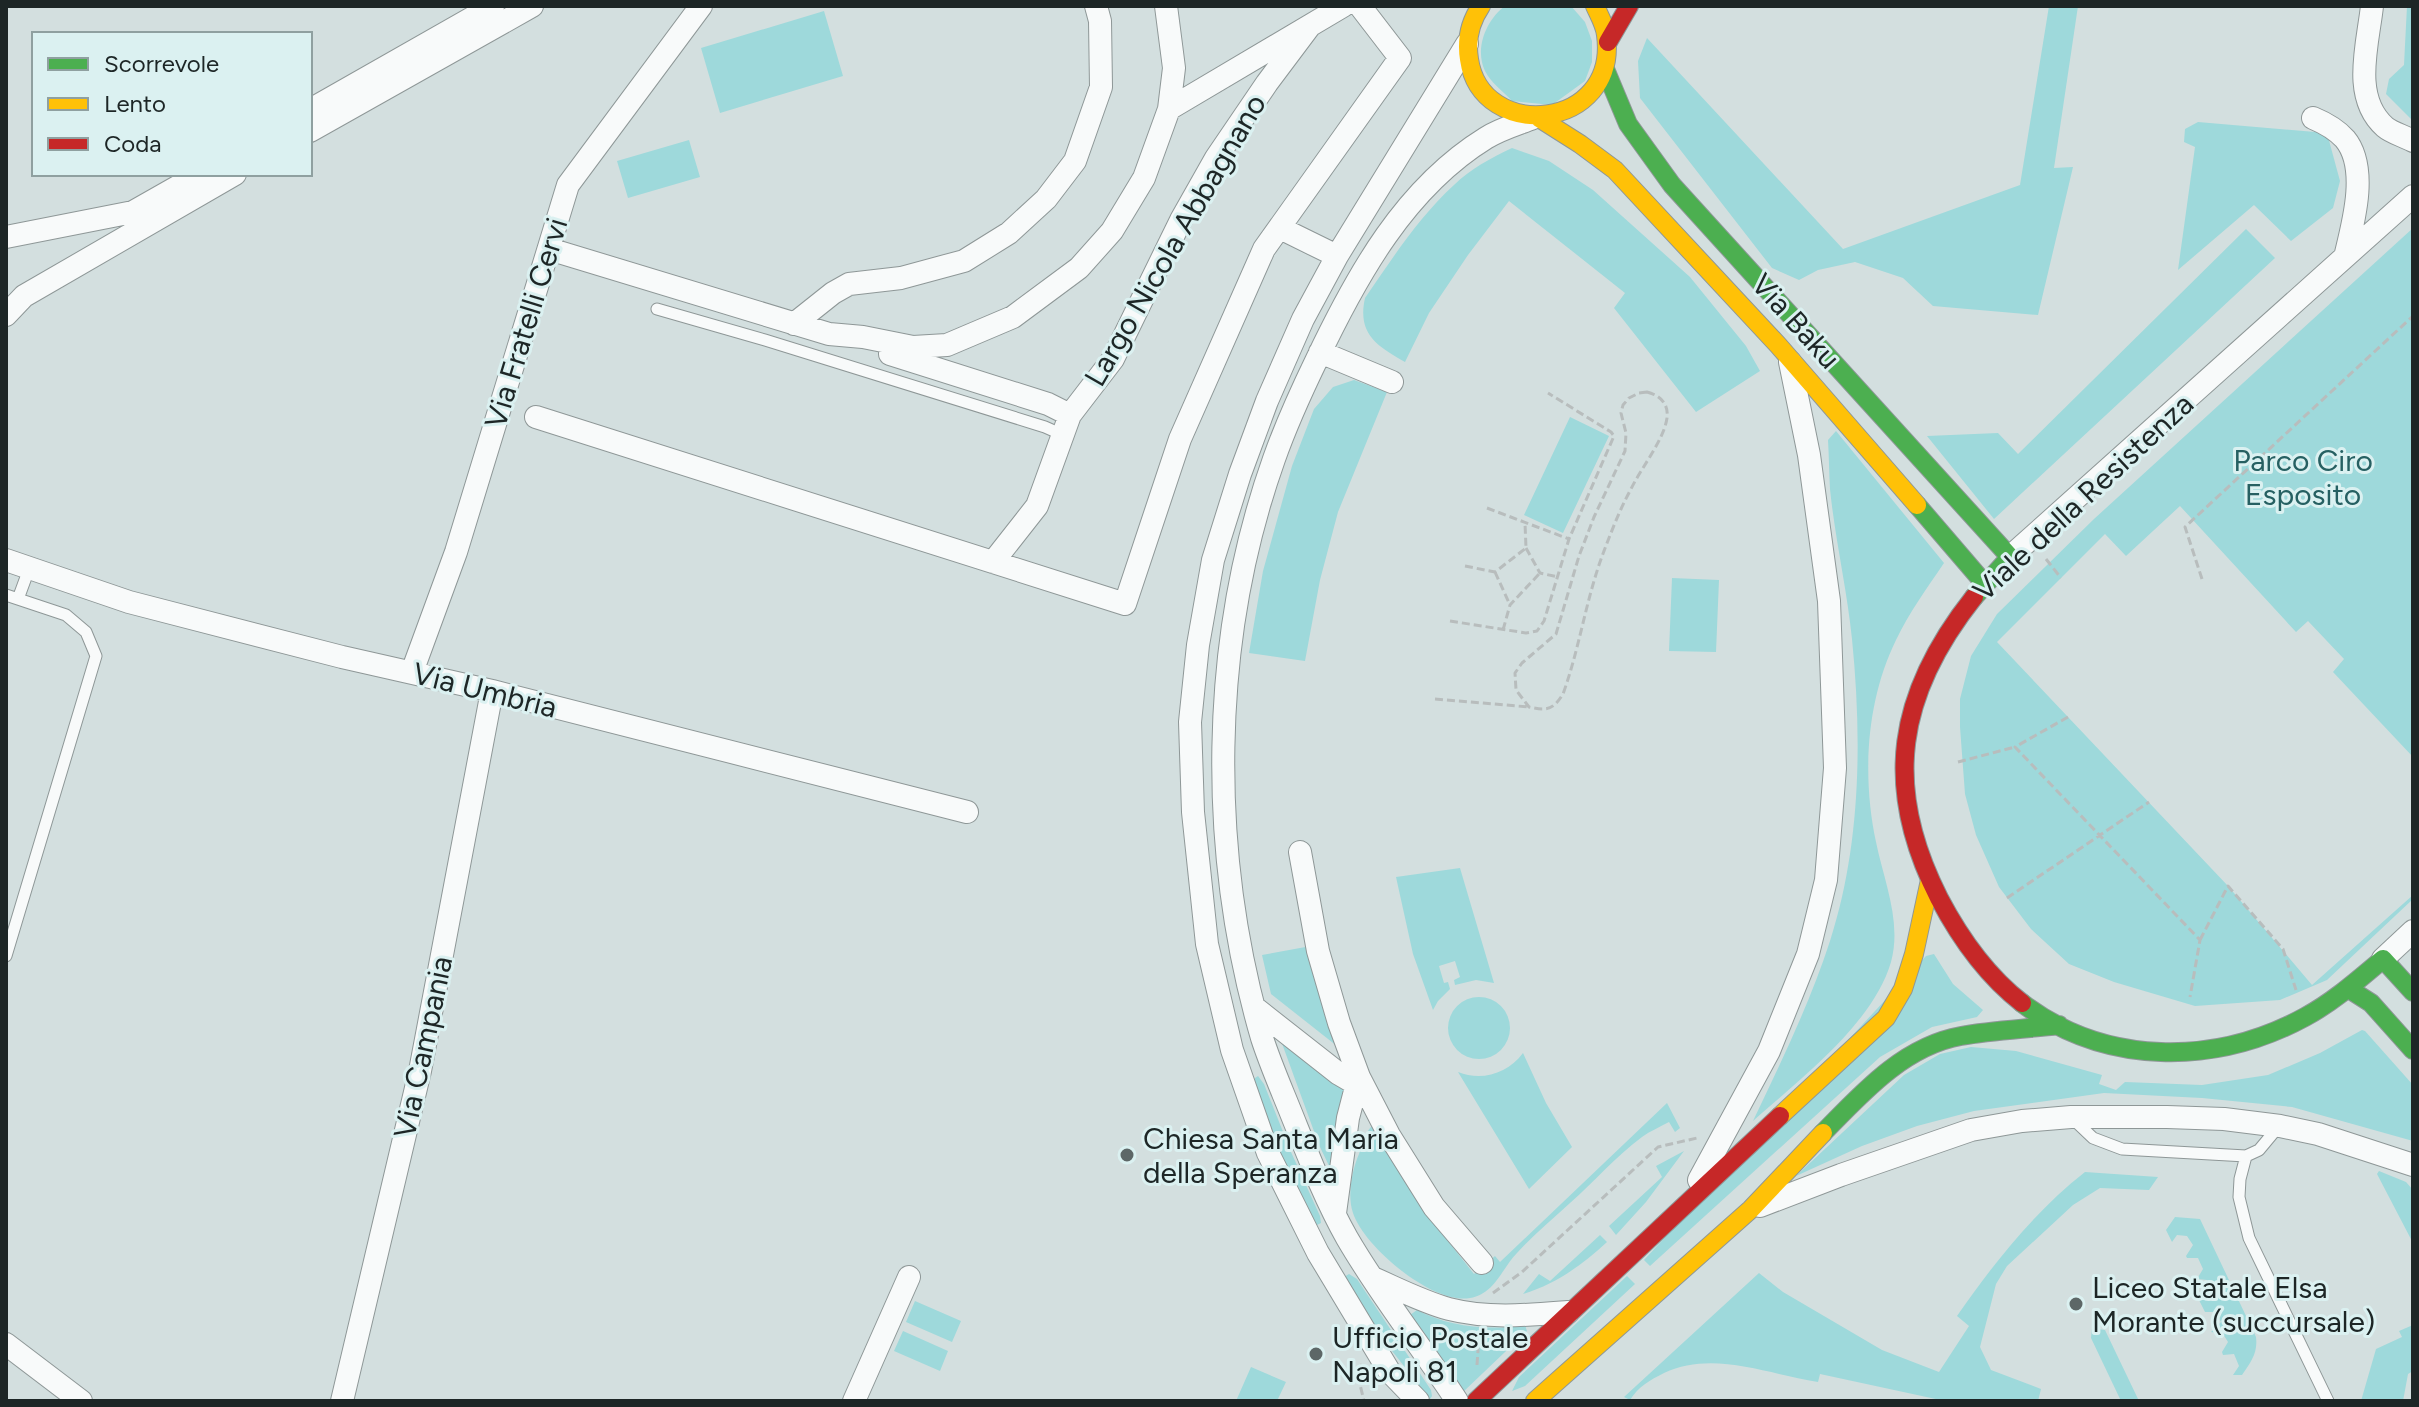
<svg xmlns="http://www.w3.org/2000/svg" width="2419" height="1407" font-family="Figtree,sans-serif">
<style>
.green{fill:#9ed9db}
.lines{fill:none;stroke-linecap:round;stroke-linejoin:round}
.lane-casing{stroke:#8e9797;stroke-width:13}
.street-casing{stroke:#8e9797;stroke-width:24}
.fast-casing{stroke:#8e9797;stroke-width:20}
.slow-casing{stroke:#8e9797;stroke-width:20}
.jam-casing{stroke:#8e9797;stroke-width:20}
.path{stroke:#b8bdbd;stroke-width:3;stroke-dasharray:8 4;stroke-linecap:butt}
.lane{stroke:#f8fafa;stroke-width:11}
.street{stroke:#f8fafa;stroke-width:22}
.fast{stroke:#4caf50;stroke-width:18}
.slow{stroke:#ffc107;stroke-width:18}
.jam{stroke:#c62828;stroke-width:18}
.poi-dot{fill:#5d6767;stroke:#dbf1f1;stroke-width:3}
.labels{text-anchor:middle;dominant-baseline:central;stroke-width:6;stroke-linejoin:round;paint-order:stroke}
.street-label{font-size:30px;fill:#1d2626;stroke:#dbf1f1}
.park-label{font-size:30px;fill:#266062;stroke:#dbf1f1}
.poi-label{font-size:30px;fill:#1d2626;stroke:#dbf1f1;text-anchor:start}
</style>
<rect width="100%" height="100%" fill="#d3dfdf"/>
<path class="green" d="M1505,6H1571L1585,22L1592,41V62L1585,81L1552,105L1512,101C1504,92 1490,82 1485,71C1474,48 1487,19 1505,6Z
M2049,6H2078L2054,168L2073,167L2038,315L1933,306L1903,278L1855,262L1818,270L1799,280L1772,268L1640,98L1638,61L1647,38L1843,249L2020,185Z
M2407,6H2413V121L2386,94L2389,79L2404,65Z
M824,11L843,76L720,113L701,48Z
M2198,122L2327,133L2340,181L2333,208L2291,241L2254,205L2178,270L2195,147L2184,142L2185,129Z
M689,140L700,177L628,198L617,161Z
M1512,148L1549,161L1593,190L1690,277L1746,346L1760,371L1696,412L1614,308L1625,293L1509,201L1468,255L1429,313L1405,362C1377,346 1357,334 1365,298C1392,259 1418,218 1454,185C1470,169 1491,158 1512,148Z
M2413,228V757L2333,672L2344,659L2308,621L2296,632L2180,506L2126,556L2105,534L1997,642L2228,886L2312,985L2413,895V899L2327,980L2280,1000L2195,1006L2114,982L2069,964L2031,929L1999,887L1976,835L1965,794L1960,727V699L1971,656L1997,614L2094,519Z
M2246,229L2275,258L1994,519L1927,436L1998,433L2018,454Z
M1354,380L1387,392L1338,512L1320,580L1305,661L1249,653L1263,571L1292,466L1314,409L1333,387Z
M1570,417L1609,436L1563,533L1524,515Z
M1836,431L1944,563C1927,588 1909,613 1896,640C1866,701 1862,777 1876,842C1884,881 1902,922 1891,962C1873,1024 1800,1079 1753,1121C1781,1062 1810,1003 1830,941C1861,845 1862,739 1852,639C1847,589 1835,539 1830,489C1829,473 1829,456 1828,440Z
M1672,578L1719,580L1716,652L1669,651Z
M1460,868L1494,983L1476,980L1455,985L1454,980L1460,977L1455,961L1439,966L1444,983L1448,982L1450,989L1438,1001L1433,1010L1413,954L1396,877Z
M1311,946L1342,1050L1271,994L1262,955Z
M1934,954L1953,984L1983,1010L1977,1017L1932,1027L1880,1057L1650,1266L1644,1260L1926,956Z
M1448 1028a31 31 0 1 1 62 0a31 31 0 1 1-62 0Z
M2362,1030L2365,1031L2413,1085V1141L2292,1107L2202,1098L2104,1093L1974,1111L1917,1126L1862,1146L1796,1176L1904,1075L1940,1054L1971,1047L2016,1051L2102,1075L2099,1084L2116,1090L2125,1082L2202,1085L2268,1075L2320,1053Z
M1280,1038L1340,1083L1347,1094L1332,1172L1319,1145Z
M1523,1053L1546,1103L1572,1147L1529,1189L1458,1072C1482,1082 1508,1073 1523,1053Z
M1258,1076L1264,1084L1291,1152L1320,1216L1321,1223L1317,1225L1312,1220L1281,1156L1255,1088V1078Z
M1667,1103L1680,1128L1675,1132L1669,1122C1660,1127 1650,1131 1642,1137C1616,1156 1594,1182 1570,1203C1553,1219 1533,1235 1517,1253C1502,1268 1495,1294 1470,1298C1433,1305 1364,1247 1353,1213C1347,1196 1352,1170 1359,1154C1363,1143 1366,1128 1376,1123L1425,1212L1474,1274L1495,1256L1500,1262Z
M1684,1151L1646,1202L1616,1235L1609,1226L1662,1177L1656,1166Z
M2379,1171L2406,1182L2413,1190V1243L2377,1174Z
M2085,1172L2158,1177L2149,1190L2100,1188L2073,1205L2007,1266L1996,1284L1980,1347L1991,1370L2041,1389L2038,1401H1945L1820,1374L1818,1382C1767,1374 1713,1350 1664,1373C1650,1380 1638,1387 1630,1400L1624,1397L1759,1273L1783,1292L1882,1350L1939,1372L1969,1326L1957,1316C1993,1264 2035,1211 2085,1172Z
M2175,1217L2200,1219L2256,1337C2258,1353 2251,1362 2242,1375H2233L2239,1366L2234,1354L2223,1355L2222,1352L2228,1342L2223,1334L2211,1332L2221,1322L2216,1312H2205L2199,1300H2208L2214,1292L2207,1280L2197,1279L2203,1269L2198,1258H2187L2186,1256L2193,1245L2187,1236L2177,1235L2172,1242L2166,1230Z
M1600,1235L1607,1242C1582,1265 1556,1284 1523,1294L1539,1274L1550,1281Z
M1349,1274L1357,1279L1431,1390L1432,1396L1430,1399L1381,1337L1344,1277Z
M1627,1276L1635,1284L1525,1386L1512,1391L1519,1377Z
M915,1301L961,1321L952,1342L906,1322Z
M1417,1310C1449,1327 1489,1331 1525,1325L1527,1331L1462,1393L1410,1315Z
M2413,1325V1371L2408,1374L2403,1401H2361L2376,1349L2402,1337L2399,1331Z
M2092,1328L2105,1330L2139,1401H2121L2091,1338Z
M903,1331L948,1351L940,1371L894,1351Z
M1251,1367L1286,1382L1277,1401H1236Z"/>
<g class="lines">
<defs>
<path id="lane" d="M657,309L765,340L1045,427L1063,435
M6,595L18,599
M6,956L96,656L86,632L66,615L18,599L29,569
M2072,1118L2093,1138L2122,1149L2246,1156L2259,1150L2279,1126
M2246,1156L2240,1179L2239,1197L2249,1238L2328,1401"/>
<path id="street" d="M2372,6C2368,44 2351,97 2385,127C2392,133 2404,136 2413,141
M1169,109L1343,6
M310,110L493,6
M2313,118C2325,123 2336,129 2345,139C2369,168 2353,224 2345,257
M310,131L532,6
M1280,228L1337,256
M6,237L133,212L200,174
M549,249L829,334L863,337L913,347L947,345L1013,317L1079,268L1112,231L1144,178L1169,109L1174,68L1166,6
M6,315L24,296L235,174
M794,324L833,293L849,284L901,278L964,261L1009,233L1046,199L1075,161L1101,87L1100,21L1096,6
M1320,352L1392,382
M890,354L1048,404L1070,415
M536,417L1125,604L1180,439L1264,249L1400,58L1360,6
M2010,557L2413,196
M6,560L129,602L342,657L492,691L967,812
M993,562L1037,506L1070,415L1113,359L1181,220L1216,158L1267,83L1309,27
M412,672L456,552L568,185L701,6
M1300,852L1318,951L1339,1023L1359,1077L1389,1135L1434,1207L1482,1263
M2383,959L2413,931
M1255,1008L1339,1074L1351,1081L1359,1077
M1699,1180L1769,1051L1808,954L1826,880L1835,768L1829,601L1809,455L1790,362
M1760,1206L1841,1175L1971,1130L2022,1121L2071,1117H2167L2224,1119L2280,1126L2318,1134L2413,1165
M1335,1213L1348,1118L1355,1091L1363,1086
M1373,1278C1398,1289 1423,1302 1449,1309C1488,1319 1529,1315 1568,1312
M6,1344L81,1401
M342,1401L420,1071L492,691
M854,1401L909,1277
M1418,1401L1389,1371L1318,1253L1268,1153L1232,1050L1207,944L1193,812L1190,722L1198,645L1213,560L1240,474L1267,401L1303,319L1337,256L1467,44
M1457,1401C1421,1346 1380,1295 1347,1238C1325,1199 1308,1155 1291,1113C1281,1088 1270,1063 1262,1038C1208,852 1209,642 1274,459C1286,425 1301,392 1317,359C1357,275 1405,188 1486,138C1500,129 1518,124 1533,118"/>
<path id="fast" d="M1605,69L1628,124L1672,185L2010,557L1974,597
M1917,505L1984,583
M2349,989L2371,1003L2413,1050
M2022,1003C2105,1066 2215,1066 2305,1017C2333,1002 2358,980 2383,959L2413,992
M1823,1133C1862,1093 1904,1046 1961,1036C1993,1030 2027,1029 2059,1025"/>
<path id="slow" d="M1481,6C1470,22 1466,40 1469,59C1481,143 1619,131 1606,35C1605,25 1599,15 1595,6
M1539,118L1580,144L1615,170L1778,345L1917,505
M1780,1116L1886,1018L1903,989L1914,954L1930,880
M1535,1401L1751,1209L1823,1133"/>
<path id="jam" d="M1608,42L1629,6
M1974,597C1897,694 1882,786 1939,898C1960,938 1986,975 2022,1003
M1476,1401L1780,1116"/>
</defs>
<use href="#lane" class="lane-casing"/>
<use href="#street" class="street-casing"/>
<use href="#fast" class="fast-casing"/>
<use href="#slow" class="slow-casing"/>
<use href="#jam" class="jam-casing"/>
<path class="path" d="M1647,392C1659,395 1669,403 1667,418C1664,440 1641,468 1631,489C1620,509 1612,530 1604,551C1586,598 1580,647 1563,694C1553,710 1547,711 1529,707L1516,690L1515,673L1522,663L1556,634L1579,556L1594,517L1625,451L1626,433L1621,413L1623,405L1629,398L1639,393Z
M1487,508L1569,539
M1526,548L1540,573L1558,577
M2046,559L2061,578
M1465,566L1495,572L1526,548L1525,523
M1495,572L1510,605
M2202,579L2185,527L2413,316
M1450,621L1526,633L1537,631L1544,621L1569,539L1614,436L1611,432L1548,393
M1503,630L1510,605L1540,573
M1435,699L1529,707
M2068,717L2015,747L2200,940L2190,997
M1958,762L2015,747
M2007,898L2149,802
M2200,940L2228,886L2283,949L2296,990
M1493,1293L1522,1272L1658,1147L1697,1138
M1362,1364L1358,1376L1364,1401
M1477,1365L1479,1336"/>
<use href="#lane" class="lane"/>
<use href="#street" class="street"/>
<use href="#fast" class="fast"/>
<use href="#slow" class="slow"/>
<use href="#jam" class="jam"/>
</g>
<g class="poi-dot">
<circle cx="1127" cy="1155" r="8"/>
<circle cx="2076" cy="1304" r="8"/>
<circle cx="1316" cy="1354" r="8"/>
</g>
<g class="labels">
<g class="street-label">
<text transform="translate(1175 240) rotate(-60)">Largo Nicola Abbagnano</text>
<text transform="translate(1796 321) rotate(48)">Via Baku</text>
<text transform="translate(526 323) rotate(-73)">Via Fratelli Cervi</text>
<text transform="translate(2083 497) rotate(-43)">Viale della Resistenza</text>
<text transform="translate(485 690) rotate(14)">Via Umbria</text>
<text transform="translate(423 1047) rotate(-78)">Via Campania</text>
</g>
<g class="park-label">
<text x="2303" y="460">Parco Ciro<tspan x="2303" dy="34">Esposito</tspan></text>
</g>
<g class="poi-label">
<text x="1143" y="1138">Chiesa Santa Maria<tspan x="1143" dy="34">della Speranza</tspan></text>
<text x="2092" y="1287">Liceo Statale Elsa<tspan x="2092" dy="34">Morante (succursale)</tspan></text>
<text x="1332" y="1337">Ufficio Postale<tspan x="1332" dy="34">Napoli 81</tspan></text>
</g>
</g>
<rect width="2419" height="1407" fill="none" stroke="#1d2626" stroke-width="16"/>
<rect x="32" y="32" width="280" height="144" fill="#dbf1f1" stroke="#8fa0a0" stroke-width="2"/>
<rect x="48" y="58" width="40" height="12" fill="#4caf50" stroke="#8fa0a0" stroke-width="2"/>
<text x="104" y="72" font-size="24" fill="#1d2626">Scorrevole</text>
<rect x="48" y="98" width="40" height="12" fill="#ffc107" stroke="#8fa0a0" stroke-width="2"/>
<text x="104" y="112" font-size="24" fill="#1d2626">Lento</text>
<rect x="48" y="138" width="40" height="12" fill="#c62828" stroke="#8fa0a0" stroke-width="2"/>
<text x="104" y="152" font-size="24" fill="#1d2626">Coda</text>
</svg>
